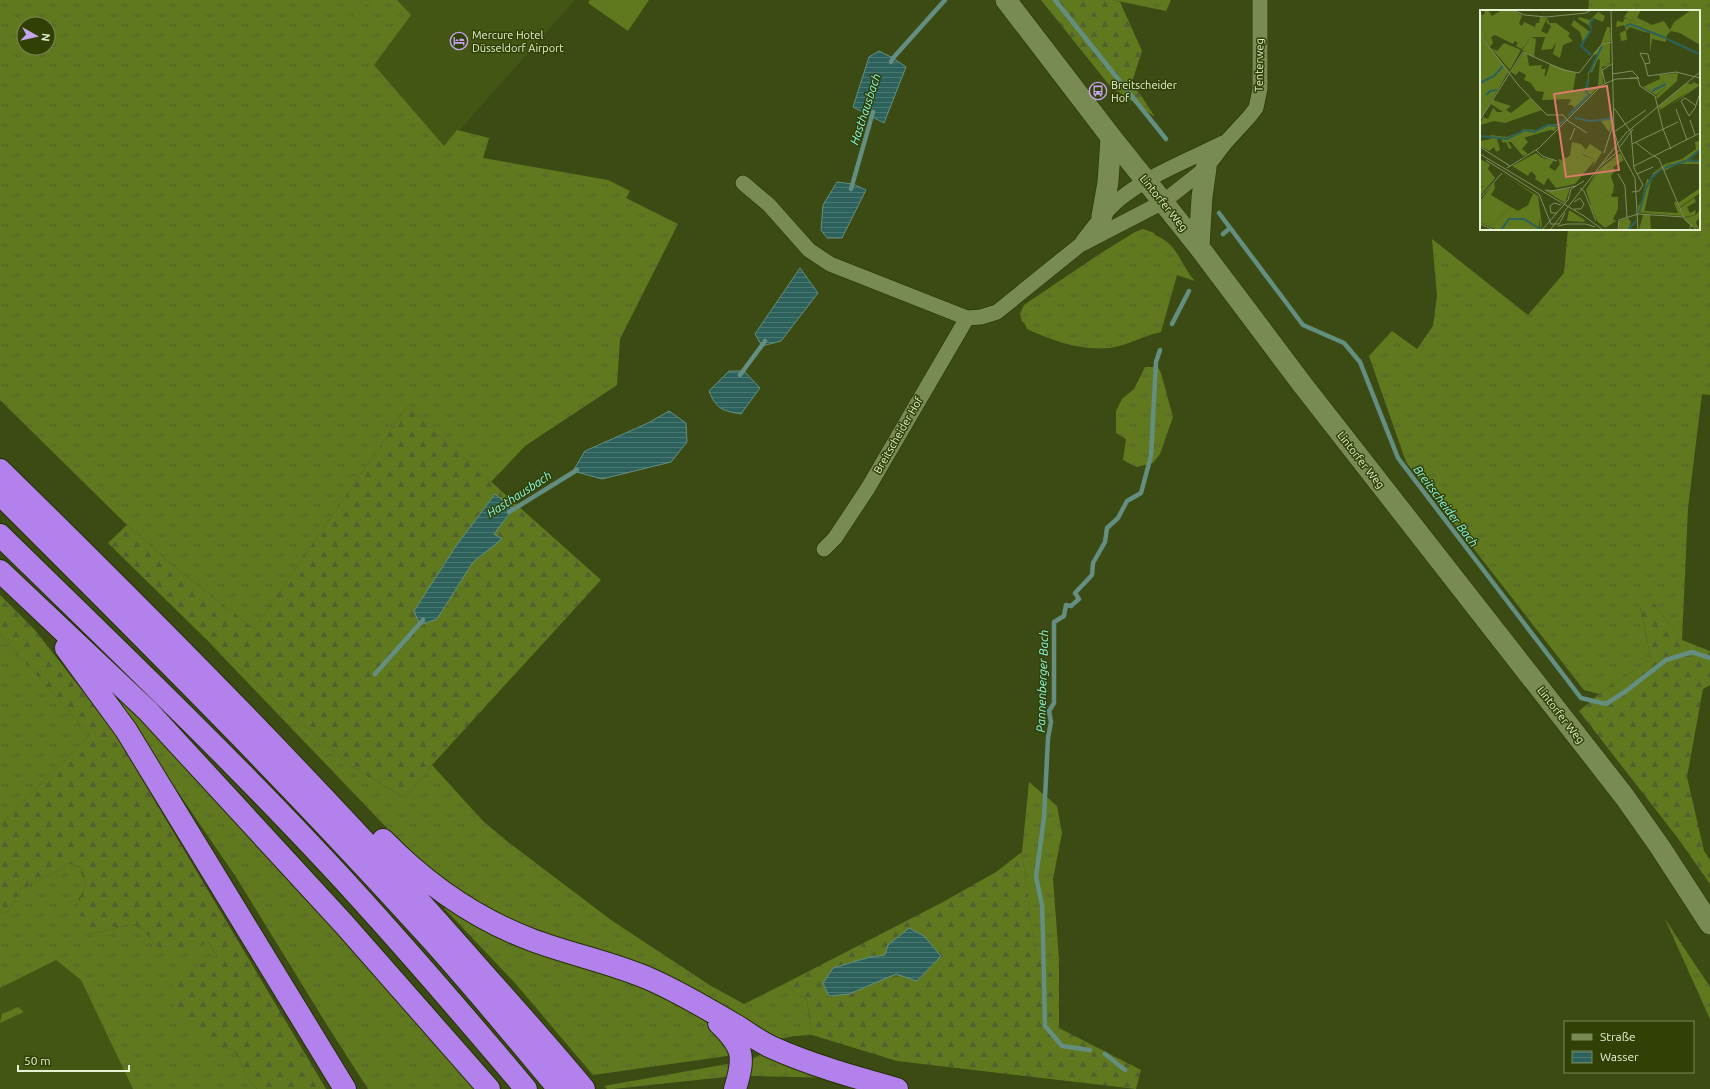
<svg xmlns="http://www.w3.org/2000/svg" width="1710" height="1089" font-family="Ubuntu,sans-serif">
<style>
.built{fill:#435614}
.grass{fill:url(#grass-tufts);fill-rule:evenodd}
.forest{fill:url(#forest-firs)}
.garden{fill:#60791f}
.water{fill:url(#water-rules);stroke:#648e80}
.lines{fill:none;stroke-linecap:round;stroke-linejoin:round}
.stream{stroke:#648e80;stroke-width:4.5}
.street-casing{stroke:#243004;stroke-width:16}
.secondary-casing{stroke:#243004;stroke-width:22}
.highway-casing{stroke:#243004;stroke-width:24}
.street{stroke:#788b53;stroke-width:15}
.secondary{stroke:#788b53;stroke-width:21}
.highway{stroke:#b381ec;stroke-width:22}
.labels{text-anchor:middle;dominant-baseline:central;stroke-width:3;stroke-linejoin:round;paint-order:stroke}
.poi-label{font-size:11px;fill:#e7f3d5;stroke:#314005;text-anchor:start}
.street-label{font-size:11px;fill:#e7f3d5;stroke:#314005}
.water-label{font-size:12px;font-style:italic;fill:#8afaeb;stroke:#314005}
.inset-river{fill:none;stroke:#2c625b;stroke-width:2}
.inset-road{fill:none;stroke:#808e61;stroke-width:1}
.view{fill:#dd796d;fill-opacity:0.15;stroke:#dd796d;stroke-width:2}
.inset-edge{fill:none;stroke:#e7f3d5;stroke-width:2}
</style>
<defs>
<pattern id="grass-tufts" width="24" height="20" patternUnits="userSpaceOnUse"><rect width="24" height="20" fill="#60791f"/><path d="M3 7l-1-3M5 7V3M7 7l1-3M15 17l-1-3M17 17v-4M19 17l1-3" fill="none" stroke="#526130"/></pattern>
<pattern id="forest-firs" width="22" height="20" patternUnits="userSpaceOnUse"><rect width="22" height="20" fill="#60791f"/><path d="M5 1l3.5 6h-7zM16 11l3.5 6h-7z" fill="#526130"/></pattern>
<pattern id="water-rules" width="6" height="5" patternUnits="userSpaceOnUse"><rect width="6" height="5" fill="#2c625b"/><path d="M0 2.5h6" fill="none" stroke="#4b7972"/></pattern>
</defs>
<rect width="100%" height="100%" fill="#3b4b13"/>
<path class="built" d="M260,0H575L434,159Z
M56,960L81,980L133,1089H0V988Z"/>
<path class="grass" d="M0,0H338L356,16L371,0H397L411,15L374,65L444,146L457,130L489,138L483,158L608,180L630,191L626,198L678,224L620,339L617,385L525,446L491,482L407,407L254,629L172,565L127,525L0,400ZM24,24H48V48H24Z
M1113,0H1171L1166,11Z
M1589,0H1710V395L1702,394L1688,508L1682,640L1652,601L1640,607L1651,659L1599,694L1584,690L1406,462L1369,356L1392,331L1417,349L1433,326L1437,296L1432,239L1528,315L1564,273L1568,229H1699V11H1588Z
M1143,229L1154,233L1155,235C1179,245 1179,263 1195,281L1177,275L1161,332C1147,335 1135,341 1123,345C1091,355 1056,342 1027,329L1025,324L1022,321L1020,314L1024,305L1101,253L1135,232Z
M1145,367H1158L1161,373L1173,417L1160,454L1153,463L1136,467L1123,460L1126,439L1116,433V411L1122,399L1134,389Z
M0,634L90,735L0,825Z
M206,639L349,765L405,798L432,765L483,821L508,842L611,920L711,986L744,1004L784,984L807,1000L812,1035L794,1036L775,1040L576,945L508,920L473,900L439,877L409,851Z
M104,684L159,735L481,1089H368L327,1025L236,877Z
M1029,782L1057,806L1062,833L1053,879L1059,960L1035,956L1022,852Z
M67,863L79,866L86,886L79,899L91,934L131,924L141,928L158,947L208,942L217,956L174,979L216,1046L233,1049L239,1058L249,1080L257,1089H133L81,980L56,960L0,988V914L9,911L20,889L59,871Z
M447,905L669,997L716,1029L734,1055L593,1075L515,983L444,908Z
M1665,919L1710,987V1019Z
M18,1007L24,1012L0,1023L2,1014Z
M768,1051L838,1078L747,1076L752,1059Z
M733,1063L731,1071L725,1077L613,1089H607L604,1086Z"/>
<path class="forest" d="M1041,0H1113L1120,2L1142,51L1132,82L1155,117L1110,86Z
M407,407L601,580L432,765L405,798L349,765L206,639L108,543L127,525L172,565L254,629Z
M0,595L35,630L112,729L326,1089H257L249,1080L239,1058L233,1049L216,1046L191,1029L173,1004V979L217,956L208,942L196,949L176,950L158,947L141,928L131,924L91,934C78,915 74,907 86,886L79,866L67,863L59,871L20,889L9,911L0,914V825L90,735L0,634Z
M1652,601L1682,640L1710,651V685L1703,689L1687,777L1704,851L1710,860V884L1677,837L1579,711L1599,694L1651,659L1640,606Z
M1022,852L1035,955L1059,960V1028L1141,1070L1136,1089L897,1061L812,1035L807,1000L784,984L943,902L996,872Z"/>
<path class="garden" d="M338,0H371L356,17Z
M590,0H649L628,31L588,3Z"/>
<path class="water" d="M879,51L893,58L906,67L884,123L853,107L869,57Z
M837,182L853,184L866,190L842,238H827L821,230L823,205Z
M800,268L818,293L781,341L762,346L755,334Z
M729,371H744L760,388L741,414C723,411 716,409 709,391Z
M669,411L686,423L687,442L671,462L602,479L573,471L585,451L648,423Z
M495,494L513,509L494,534L502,539L473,562L437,619L420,625L414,611L456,546Z
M909,928L924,936L941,956L917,981L896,974L849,994L829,996L823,983L833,968L870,957L885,955L888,945Z"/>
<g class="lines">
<path class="stream" d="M1055,0L1166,139
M891,62L893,58L945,0
M851,189L873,112
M1219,213L1303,325L1344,343L1360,362L1398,458L1581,698L1606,704L1626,691L1666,660L1692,652L1710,658
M1223,234L1230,228
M1172,324L1189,291
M740,375L765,341
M509,512L577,470
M375,674L423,620
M1090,1050L1062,1046L1045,1026L1043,934L1042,905L1036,877L1044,818L1048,738L1051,722L1049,711L1054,703V622L1064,616L1066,605L1071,606L1079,599L1075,593L1092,575L1093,563L1105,542L1107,528L1118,518L1127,501L1141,493L1151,456L1156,362L1160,350
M1105,1054L1125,1070"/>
<defs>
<path id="street" d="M743,183L769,205L809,250L830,264L967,318
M1083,241C1094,226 1106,210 1121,198C1151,174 1189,160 1223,143
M824,549L835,538L868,488L967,318L981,317L997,312L1080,245L1163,202L1206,168L1226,142L1249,117L1256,108L1260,89V0"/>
<path id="secondary" d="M1006,0L1111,137L1199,247L1302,384L1624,796L1660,847L1710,924
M1102,216L1108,182L1111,137
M1199,247L1202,197L1206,168"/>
<path id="highway" d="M0,470C166,633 330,798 483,973C517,1011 551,1049 584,1089
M0,494C146,640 293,786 431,939C475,988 517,1039 559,1089
M0,535C104,637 210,738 310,844C385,923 456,1006 526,1089
M0,571L148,711L344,924L489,1089
M66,648L126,730L345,1089
M383,840C425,883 476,919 532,940C572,955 614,963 652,980C681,993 708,1009 735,1025C747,1032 758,1041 771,1047C811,1065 854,1077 897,1089
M719,1023C744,1047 745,1057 735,1089"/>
</defs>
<use href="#street" class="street-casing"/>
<use href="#secondary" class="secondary-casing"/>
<use href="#highway" class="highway-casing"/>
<use href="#street" class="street"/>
<use href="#secondary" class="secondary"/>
<use href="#highway" class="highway"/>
</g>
<defs>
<symbol id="hotel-ring" viewBox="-11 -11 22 22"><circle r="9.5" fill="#314005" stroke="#c6a6f0" stroke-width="1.5"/><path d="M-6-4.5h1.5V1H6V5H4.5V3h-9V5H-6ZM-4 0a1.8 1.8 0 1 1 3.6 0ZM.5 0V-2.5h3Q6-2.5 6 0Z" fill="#c6a6f0"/></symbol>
<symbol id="bus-ring" viewBox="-11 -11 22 22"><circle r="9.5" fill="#314005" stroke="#c6a6f0" stroke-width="1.5"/><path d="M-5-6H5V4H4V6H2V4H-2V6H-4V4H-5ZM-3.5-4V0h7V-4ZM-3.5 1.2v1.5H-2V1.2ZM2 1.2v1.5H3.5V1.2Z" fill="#c6a6f0"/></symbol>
</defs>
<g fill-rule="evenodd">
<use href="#hotel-ring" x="449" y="31" width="20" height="20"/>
<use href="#bus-ring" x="1088" y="81" width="20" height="20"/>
</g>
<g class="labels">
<g class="poi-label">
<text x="472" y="35">Mercure Hotel<tspan x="472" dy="13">Düsseldorf Airport</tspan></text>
<text x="1111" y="85">Breitscheider<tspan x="1111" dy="13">Hof</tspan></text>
</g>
<g class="street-label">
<text transform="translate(1259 65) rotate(-89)">Tenterweg</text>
<text transform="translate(1164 203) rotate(51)">Lintorfer Weg</text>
<text transform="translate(898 435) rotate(-60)">Breitscheider Hof</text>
<text transform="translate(1361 460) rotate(52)">Lintorfer Weg</text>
<text transform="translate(1561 715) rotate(52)">Lintorfer Weg</text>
</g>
<g class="water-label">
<text transform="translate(865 109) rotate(-72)">Hasthausbach</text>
<text transform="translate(519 494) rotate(-33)">Hasthausbach</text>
<text transform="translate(1446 506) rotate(53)">Breitscheider Bach</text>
<text transform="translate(1042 681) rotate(-88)">Pannenberger Bach</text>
</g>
</g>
<g transform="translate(1480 10)">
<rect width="220" height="220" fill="#3b4b13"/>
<path d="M4,0H8L12,6L22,0H31L42,5L39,14L42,16L44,12L55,17L56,13H59L60,7L67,8L61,21L67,24L71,16L66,12L68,8L69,13H76L90,23L88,26L93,31L83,35L80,48L73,44L76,32L72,39L61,40L65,27H51L42,39L36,36L38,33L35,31L33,34L15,25L11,27L13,33L10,37L0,24V10L1,5L5,4ZM149,0H157L152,11L144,7ZM211,0H220V35L200,23L191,21L187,25L186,32L172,29L170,43V23L164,22L154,14L156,7L172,15L184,11L190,20L194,12ZM118,2L125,6L123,12L113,8L109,13L110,16L98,9L99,7L110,10ZM94,10L110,22L103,33L100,22L91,15ZM127,17H130L131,31L121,34ZM130,32V54L118,49L112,62L109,63L108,79V63L118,45L113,44L121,35ZM24,33L41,40L30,60L11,38L17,41ZM44,42L47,44L49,56H52L60,65L66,66L70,54L96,63L93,81L106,80L104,82L109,85L94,98L92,95H88L91,90L89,89L62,90L64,82L56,81L51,73L44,70L46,65L39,61L36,65L31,62ZM198,63L197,71L177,89L176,86L186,77V71L181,72L179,65ZM50,88L62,100L25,113L14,111L0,115L3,107L8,109L13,98L17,102H23L11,94L13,90L31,96L26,100L31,103ZM40,122L48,132L42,139L48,144L43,146L31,132H28L32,138L29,139L26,132L23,133L21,129H17L21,143L20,140L16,142L14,137L9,141L0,136V131L11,129L10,125L27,127ZM220,131V139L205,151L220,152V154H185L202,149L216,139L215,132ZM92,132L101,134L106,140L103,145L115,150L95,174L76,178L68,168L64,175L55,169L56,166L51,161L48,166L32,156L56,143L62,148L74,150L69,157L75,161L80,154L78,149L82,150V153L84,147L87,148L90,145ZM139,147L144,150L133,157L135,161L131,162L128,158L131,156V151H135ZM0,149L10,154L8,159L15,168L0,186V178L5,176L0,177ZM121,158L130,164L134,175L133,183L111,195L106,180ZM23,164L58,186L62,215L60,220V208L48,195L53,184ZM14,173L15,178L11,185L31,197L13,215L4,213L1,208L0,191ZM90,178L85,193L66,181ZM220,178V183L200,197L198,193ZM214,188L216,192L207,197L210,203L216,200L215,205L204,207L200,198ZM196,191L203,206L164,203V201L198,203L194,193ZM148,208L151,212L148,220H139V211Z" fill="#60791f"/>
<path d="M157,0H161L154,13L164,22L150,17L146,21L147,30L141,31L140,23L146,20L144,15L136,17L137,11L143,12L145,8L152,11ZM0,26L29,61L0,110ZM120,49L130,55L122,57L123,73L110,85L104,82L106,78L112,79L118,76ZM180,69L182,72L186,71V77L176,85L163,77ZM207,73L213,75L206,83L180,100L179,96ZM131,104L132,116L129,122L121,111L129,108ZM84,110L74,121L70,120L43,128L39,124L43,119L57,120L69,114H78ZM110,134L122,142L112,158L115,150L103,144ZM140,143L144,150L138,147L134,152L131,150V156L128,157L134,162L130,167L121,158L105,181L117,161ZM185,154L196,155L184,161L183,158L172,167L164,203L158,202V196L161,193L167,169L170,170L173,163ZM48,195L57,199L60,208L58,220H18L0,213V205L4,213L13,215L31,197L38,201ZM89,200L105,210L104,212L87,211ZM163,205H170L171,220H159Z" fill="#60791f"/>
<path d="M51,27L56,29L54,47L42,40ZM62,55L61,59H66L64,66L47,64L49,56ZM213,72L220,75L191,95L206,83ZM131,184L132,187H138V199L133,209L136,211L125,218L118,212L110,195ZM220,199V210L218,209L216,213L220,220L213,216L209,220L210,215L204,208L216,205Z" fill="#60791f"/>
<path class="inset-river" d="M145,17L150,14L186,28M111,19L110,13L114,8M187,29L219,44M111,45L101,36L111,20M109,63L122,36M0,73L14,66L23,56M172,81L186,74M6,85L10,81L17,80M88,106L109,85L106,80L108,69M95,108L109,111L129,109L130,107M0,126L27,129L45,120L54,122L68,115L78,116L85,109M207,150L220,151M184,158L206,151L220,140M159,203L166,178L172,167L182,159M21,220L29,209H44L60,219M148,220L156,211"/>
<path class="inset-road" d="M32,0L45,5L66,7L106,3L111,0M131,0L134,121L139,138L155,168L158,220M0,25L39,76L67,105H83L90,113M165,54L160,43L168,44L170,53L165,54L168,66M132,64L152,61L158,67M168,66L196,62L220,68M158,69L160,76L175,86L183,119L191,139M125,73L122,60L132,54M215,95L205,88L201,91L209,106L215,98L220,83M134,98L151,122L154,158L163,175L159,181L152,182M196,99L207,130M0,110L43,42L83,60L99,63L122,34L132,32M210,110L215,125M90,112L107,123M134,122L166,100M90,130L95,118M155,132L172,145M152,134L198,112M0,137L30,156M139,138L153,119M56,140L62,146L77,151M124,143L133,115M0,144L104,206L123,220M173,145L179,149L205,210L217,220M6,150L59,184L71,214H79L85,203M154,156L220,123M119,157L140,140M27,158L59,138L122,75L136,69L159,68H150M138,164L145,176L147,208M157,164L173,157M100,178L104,181L116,211M65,180L72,181L96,176M0,188L22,163M94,192L100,188L104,194L101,199H94M77,203H71L70,196L74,193L81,195M0,214L14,220M78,216L87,214H106L115,217M62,220L88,190L91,179L104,171M70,220L146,123L220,62M138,220L139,210L158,204L204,207"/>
<path class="view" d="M127,76L139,160L86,167L74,84Z"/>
<rect width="220" height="220" class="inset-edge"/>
</g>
<rect x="1564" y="1021" width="130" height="52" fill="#314005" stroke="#7a8858"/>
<rect x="1572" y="1034" width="20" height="6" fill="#788b53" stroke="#7a8858"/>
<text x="1600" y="1041" font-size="12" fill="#e7f3d5">Straße</text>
<rect x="1572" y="1051" width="20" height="12" fill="url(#water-rules)" stroke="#7a8858"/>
<text x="1600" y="1061" font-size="12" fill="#e7f3d5">Wasser</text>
<g transform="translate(36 36) rotate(98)"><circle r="19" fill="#314005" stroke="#7a8858"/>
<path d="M0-3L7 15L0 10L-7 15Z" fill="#c6a6f0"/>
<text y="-6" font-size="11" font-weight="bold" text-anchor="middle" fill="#e7f3d5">N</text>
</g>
<path d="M18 1065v6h111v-6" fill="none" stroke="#e7f3d5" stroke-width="2"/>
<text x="24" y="1065" font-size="12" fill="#e7f3d5" stroke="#314005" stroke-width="3" paint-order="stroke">50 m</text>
</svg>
